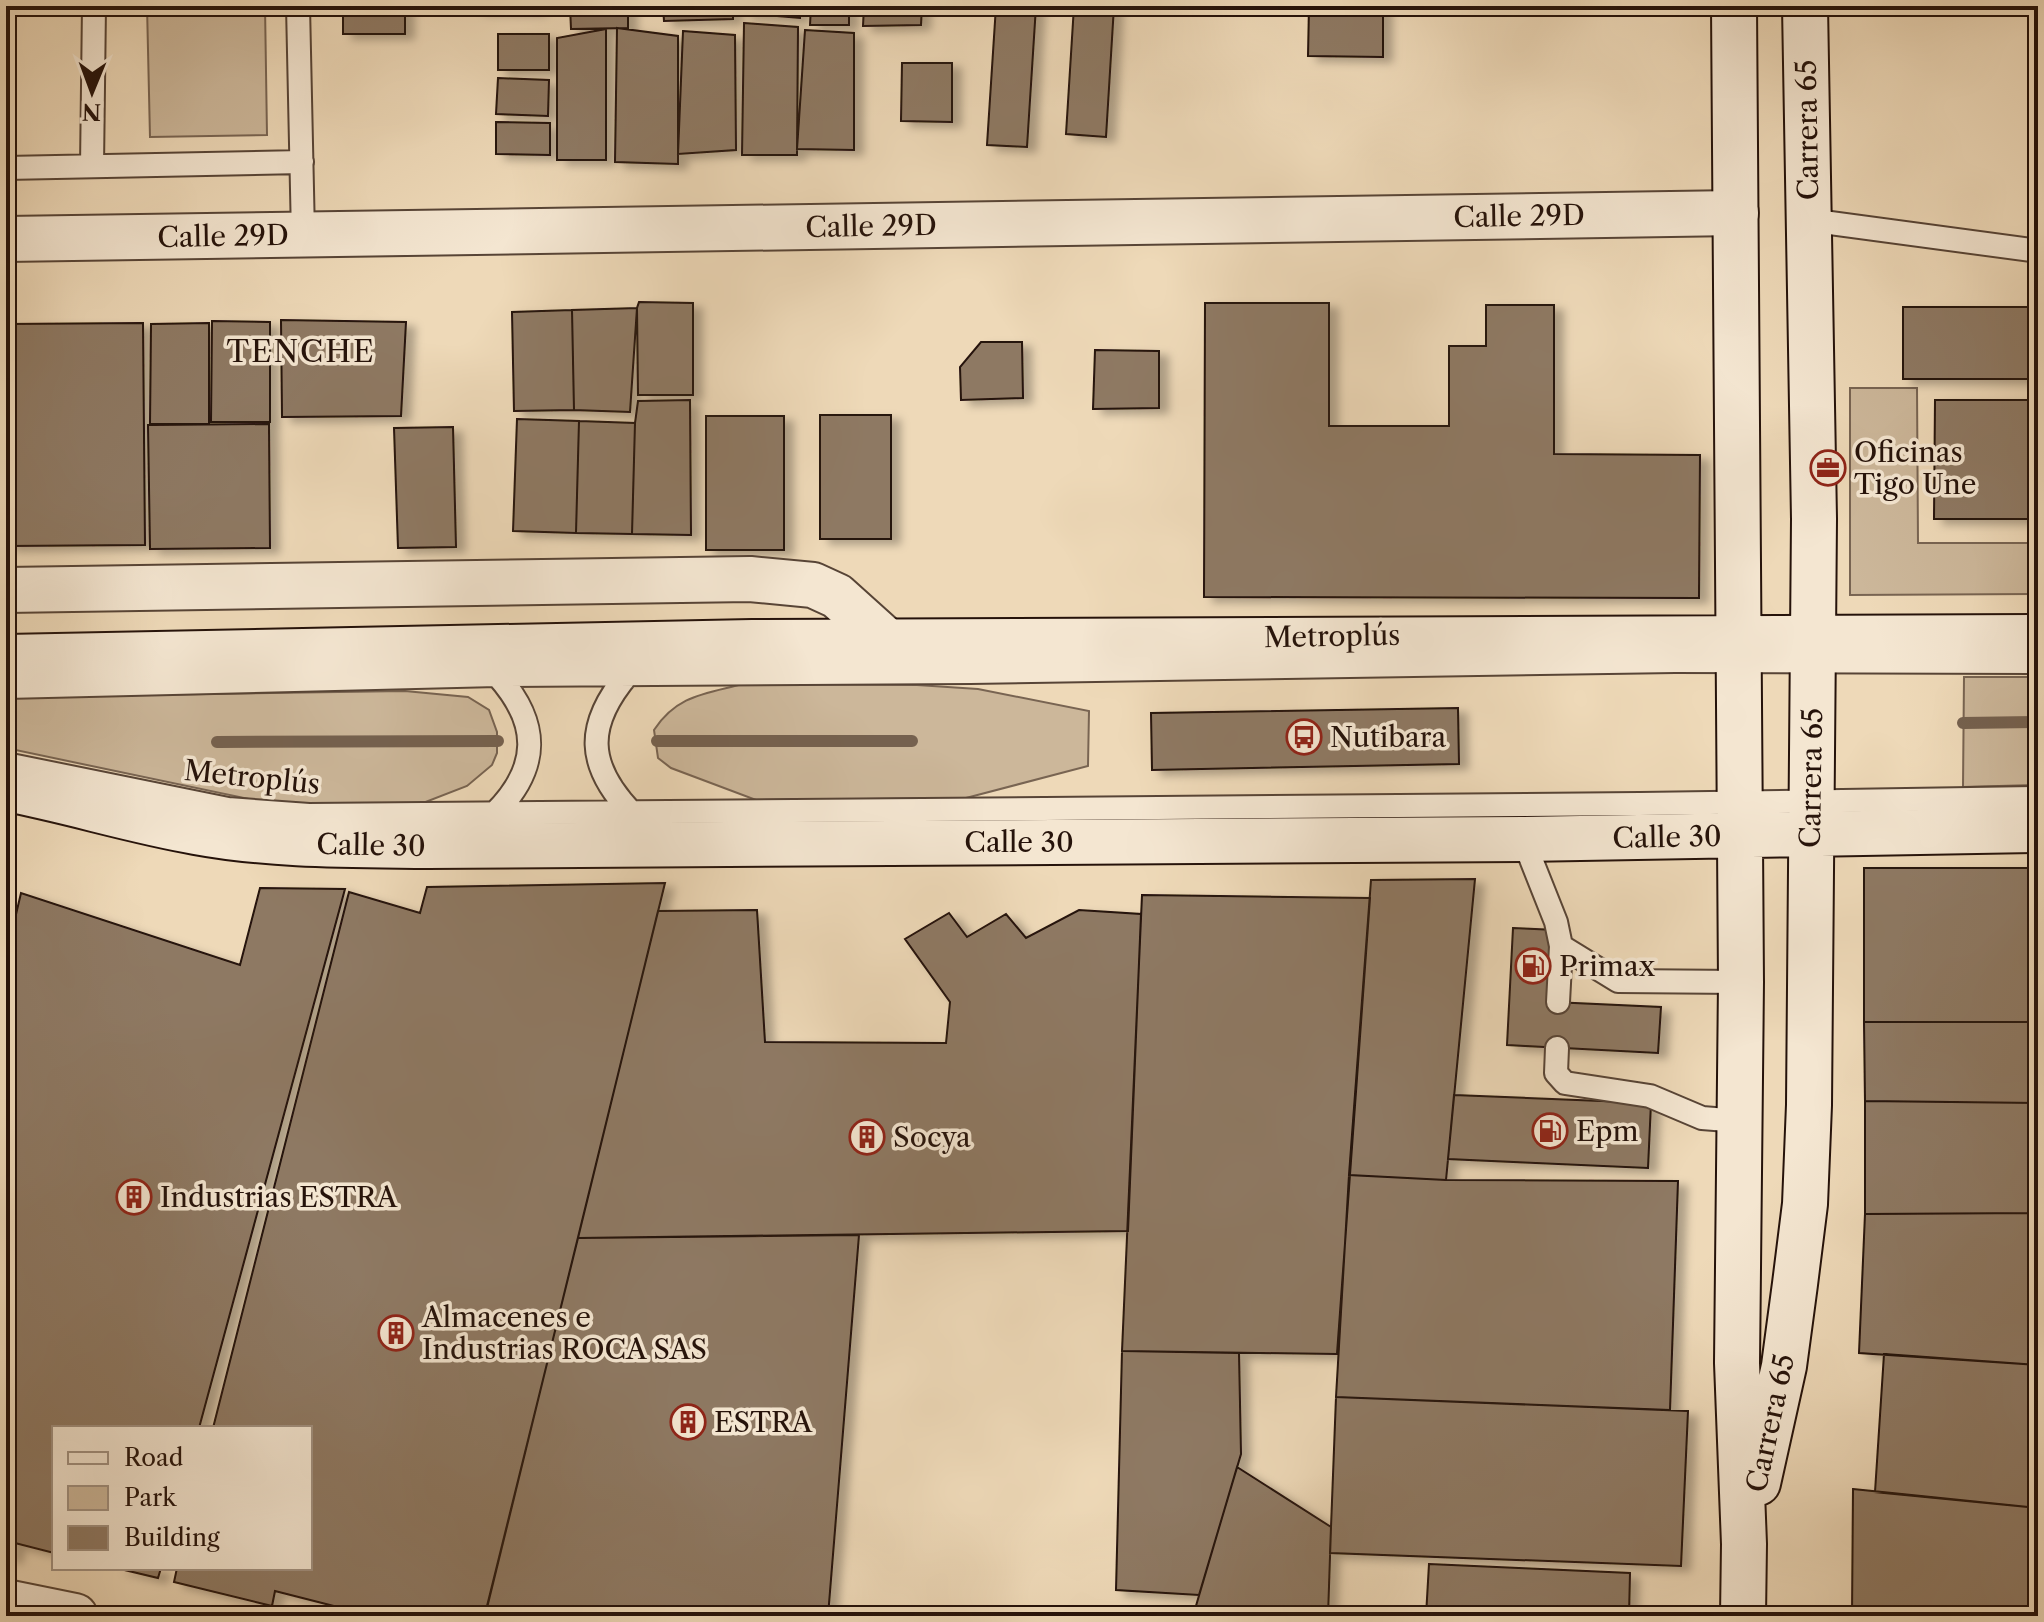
<svg xmlns="http://www.w3.org/2000/svg" width="2044" height="1622" font-family="'Libre Caslon Text',serif">
<style>
.green{fill:#ccb79a;stroke:#786452;stroke-width:2}
.lines{fill:none;stroke-linecap:round;stroke-linejoin:round}
.stream{stroke:#75614f;stroke-width:12}
.building{fill:#8e7964;stroke:#25120a;stroke-width:2;filter:url(#shadow)}
.service-casing{stroke:#574436;stroke-width:26}
.minor-casing{stroke:#574436;stroke-width:48}
.tertiary-casing{stroke:#574436;stroke-width:48}
.secondary-casing{stroke:#25120a;stroke-width:48}
.service{stroke:#f4e6d1;stroke-width:22}
.minor{stroke:#f4e6d1;stroke-width:44}
.tertiary{stroke:#f4e6d1;stroke-width:44}
.secondary{stroke:#f4e6d1;stroke-width:44}
.labels{text-anchor:middle;dominant-baseline:central;stroke-width:7;stroke-linejoin:round;paint-order:stroke}
.street-label{font-size:28px;fill:#25120a;stroke:#f4e6d1}
.poi-label{font-size:28px;fill:#25120a;stroke:#f4e6d1;text-anchor:start}
.neighbourhood-label{font-size:30px;letter-spacing:2px;fill:#25120a;stroke:#f4e6d1}
</style>
<defs>
<filter id="shadow"><feDropShadow dx="9" dy="5" stdDeviation="4" flood-color="#0004"/></filter>
</defs>
<rect width="100%" height="100%" fill="#eed9b8"/>
<filter id="stains"><feTurbulence type="fractalNoise" baseFrequency=".0025" numOctaves="4"/><feColorMatrix values="0 0 0 0 .2 0 0 0 0 .09 0 0 0 0 .02 0 0 0 .5 -.17"/></filter>
<radialGradient id="worn" r=".72"><stop offset=".6" stop-color="#630" stop-opacity="0"/><stop offset="1" stop-color="#630" stop-opacity=".3"/></radialGradient>
<path class="green" d="M147,6H265L267,135L150,137Z
M1850,388H1917L1918,543H2038V594L1850,595Z
M1964,677H2038V785L1963,787Z
M743,684L917,685L978,689L1089,711L1088,766L966,798L756,800L671,768L658,758L654,730C677,695 705,694 743,684Z
M405,691L468,697L489,710L497,732V753L492,765L467,786L423,803L365,807L263,802L6,748V697Z"/>
<g class="lines">
<path class="stream" d="M1963,723L2038,722
M657,741H912
M217,742L498,741"/>
</g>
<path class="building" d="M343,6H405V34H343Z
M476,6H538L537,10L476,9Z
M570,6H628V28L571,29Z
M663,6H733V19L664,21Z
M742,6H800V18L742,13Z
M811,6H849V25H810Z
M864,6H922L921,25L863,26Z
M996,6H1036L1027,147L987,145Z
M1074,6H1114L1106,137L1066,134Z
M1309,6H1383V57L1308,56Z
M744,23L798,27L797,155H742Z
M617,28L678,36V164L615,162Z
M606,29V160H557V38Z
M805,30L854,33V150L797,149Z
M683,31L735,35L736,150L678,154Z
M498,34H549V70H498Z
M902,63H952V122L901,121Z
M498,78L549,80L548,116L496,114Z
M496,122L550,123V155L496,154Z
M639,302L693,303V395H638L637,308Z
M1205,303H1329V426H1449V346H1486V305H1554V454L1700,455L1699,598L1204,597Z
M1903,307H2038V379H1903Z
M637,308L630,412L574,410L572,310Z
M572,310L574,410L514,411L512,312Z
M281,320L406,322L401,416L282,417Z
M212,321L270,322V422H211Z
M143,323L145,545L6,546V324Z
M209,323V424H150L151,324Z
M981,342H1022L1023,398L961,400L960,367Z
M1095,350L1159,351V408L1093,409Z
M690,400L691,535L632,534L635,423L638,401Z
M1935,400H2029L2028,519H1934Z
M820,415H891V539H820Z
M706,416H784V550H706Z
M517,419L579,421L576,533L513,531Z
M579,421L635,423L632,534L576,533Z
M269,424L270,548L150,549L148,425Z
M453,427L456,547L398,548L394,428Z
M1458,708L1459,764L1152,770L1151,713Z
M1864,868H2038V1022H1864Z
M1475,879L1446,1180L1349,1175L1371,880Z
M665,883L485,1616H373L275,1591L272,1606L174,1582L177,1568H310V1428H213L349,892L420,913L427,887Z
M260,888L345,889L199,1428H54V1553L15,1543L13,1558L6,1557V957L21,893L240,965Z
M1142,895L1370,898L1337,1354L1122,1351Z
M757,910L765,1042L946,1043L950,1002L905,939L949,913L967,937L1006,914L1026,938L1079,910L1141,914L1128,1231L578,1238L658,911Z
M1513,928L1556,930L1553,1002L1661,1007L1658,1053L1507,1045Z
M1864,1022H2038V1103L1865,1101Z
M1454,1095L1651,1103L1648,1168L1448,1159Z
M1865,1101L2038,1103V1213L1865,1214Z
M1349,1175L1446,1180L1678,1181L1670,1410L1336,1397Z
M2038,1213V1365L1859,1353L1865,1214Z
M859,1235L828,1616H625L487,1606L578,1238Z
M1122,1351L1239,1353L1241,1454L1199,1595L1116,1590Z
M1884,1354L2038,1365V1508L1875,1492Z
M1336,1397L1688,1411L1681,1566L1330,1553Z
M1237,1467L1331,1527L1328,1616H1193Z
M1853,1489L2038,1508V1616H1852Z
M1429,1564L1630,1573L1629,1616H1426Z
M116,1568H161L158,1578Z"/>
<g class="lines">
<defs>
<path id="service" d="M298,6L303,235
M92,166L94,6
M6,168L302,162
M1808,220L2038,251
M628,674C585,725 586,765 632,813
M6,687L497,675L970,672L1675,661L2038,662
M6,764L228,809L309,815L1640,804L2038,798
M494,814C541,767 540,723 497,675
M1523,839L1556,922L1561,946L1558,1002
M1561,946L1618,981L1741,982
M1557,1048L1556,1073L1565,1083L1650,1096L1702,1118L1740,1121"/>
<path id="minor" d="M6,239L1736,213
M6,590L750,579L813,585L837,596L887,641"/>
<path id="tertiary" d="M6,1602L75,1616"/>
<path id="secondary" d="M1734,6L1741,982L1737,1363L1744,1544L1743,1616
M6,657L752,642L2038,637
M6,789C70,801 132,821 196,832C272,846 350,845 427,846L1523,839L2038,830
M1758,1483L1784,1366L1795,1284L1805,1204L1809,1105L1814,519L1805,6"/>
</defs>
<use href="#service" class="service-casing"/>
<use href="#minor" class="minor-casing"/>
<use href="#tertiary" class="tertiary-casing"/>
<use href="#secondary" class="secondary-casing"/>
<use href="#service" class="service"/>
<use href="#minor" class="minor"/>
<use href="#tertiary" class="tertiary"/>
<use href="#secondary" class="secondary"/>
</g>
<defs>
<symbol id="office-ring" viewBox="-11 -11 22 22"><circle r="9.5" fill="#f4e6d1" stroke="#8f2418" stroke-width="1.5"/><path d="M-6-3h4V-5.5h4V-3h4V5H-6ZM-1-4.5V-3h2v-1.5ZM-6 0V1H6V0Z" fill="#8f2418"/></symbol>
<symbol id="bus-ring" viewBox="-11 -11 22 22"><circle r="9.5" fill="#f4e6d1" stroke="#8f2418" stroke-width="1.5"/><path d="M-5-6H5V4H4V6H2V4H-2V6H-4V4H-5ZM-3.5-4V0h7V-4ZM-3.5 1.2v1.5H-2V1.2ZM2 1.2v1.5H3.5V1.2Z" fill="#8f2418"/></symbol>
<symbol id="fuel-ring" viewBox="-11 -11 22 22"><circle r="9.5" fill="#f4e6d1" stroke="#8f2418" stroke-width="1.5"/><path d="M-5.5-6h7V0h2V4h1.3V-2.5L3-4.5l.8-.8L6-3V5H2.5V1h-1V6h-7ZM-4.2-4.7v3.2H.2V-4.7Z" fill="#8f2418"/></symbol>
<symbol id="building-ring" viewBox="-11 -11 22 22"><circle r="9.5" fill="#f4e6d1" stroke="#8f2418" stroke-width="1.5"/><path d="M-4-6H4V6H1V3H-1V6H-4ZM-2.5-4.3h1.7v1.8h-1.7ZM.8-4.3h1.7v1.8H.8ZM-2.5-1h1.7V.8h-1.7ZM.8-1h1.7V.8H.8Z" fill="#8f2418"/></symbol>
</defs>
<g fill-rule="evenodd">
<use href="#office-ring" x="1808" y="448" width="40" height="40"/>
<use href="#bus-ring" x="1284" y="717" width="40" height="40"/>
<use href="#fuel-ring" x="1513" y="946" width="40" height="40"/>
<use href="#fuel-ring" x="1530" y="1111" width="40" height="40"/>
<use href="#building-ring" x="847" y="1117" width="40" height="40"/>
<use href="#building-ring" x="114" y="1177" width="40" height="40"/>
<use href="#building-ring" x="376" y="1313" width="40" height="40"/>
<use href="#building-ring" x="668" y="1402" width="40" height="40"/>
</g>
<g class="labels">
<g class="street-label">
<text transform="translate(1807 130) rotate(-91)">Carrera 65</text>
<text transform="translate(1519 216) rotate(-1)">Calle 29D</text>
<text transform="translate(871 226) rotate(-1)">Calle 29D</text>
<text transform="translate(223 236) rotate(-1)">Calle 29D</text>
<text transform="translate(1332 636) rotate(-1)">Metroplús</text>
<text transform="translate(252 777) rotate(6)">Metroplús</text>
<text transform="translate(1811 778) rotate(-89)">Carrera 65</text>
<text transform="translate(1667 837) rotate(-1)">Calle 30</text>
<text x="1019" y="842">Calle 30</text>
<text transform="translate(371 845) rotate(1)">Calle 30</text>
<text transform="translate(1770 1423) rotate(-78)">Carrera 65</text>
</g>
<g class="poi-label">
<text x="1854" y="452">Oficinas<tspan x="1854" dy="32">Tigo Une</tspan></text>
<text x="1330" y="737">Nutibara</text>
<text x="1559" y="966">Primax</text>
<text x="1576" y="1131">Epm</text>
<text x="893" y="1137">Socya</text>
<text x="160" y="1197">Industrias ESTRA</text>
<text x="422" y="1317">Almacenes e<tspan x="422" dy="32">Industrias ROCA SAS</tspan></text>
<text x="714" y="1422">ESTRA</text>
</g>
<g class="neighbourhood-label">
<text x="301" y="351">TENCHE</text>
</g>
</g>
<rect width="2044" height="1622" fill="none" stroke="#eed9b8" stroke-width="32"/>
<rect x="8" y="8" width="2028" height="1606" fill="none" stroke="#25120a" stroke-width="4"/>
<rect x="16" y="16" width="2012" height="1590" fill="none" stroke="#25120a" stroke-width="2"/>
<rect x="52" y="1426" width="260" height="144" fill="#f4e6d1" stroke="#a19181" stroke-width="2"/>
<rect x="68" y="1452" width="40" height="12" fill="#f4e6d1" stroke="#a19181" stroke-width="2"/>
<text x="124" y="1466" font-size="24" fill="#25120a">Road</text>
<rect x="68" y="1486" width="40" height="24" fill="#ccb79a" stroke="#a19181" stroke-width="2"/>
<text x="124" y="1506" font-size="24" fill="#25120a">Park</text>
<rect x="68" y="1526" width="40" height="24" fill="#8e7964" stroke="#a19181" stroke-width="2"/>
<text x="124" y="1546" font-size="24" fill="#25120a">Building</text>
<g transform="translate(92 92) rotate(181)" stroke="#f4e6d1" stroke-width="6" paint-order="stroke">
<path d="M0-6L14 30L0 20L-14 30Z" fill="#25120a"/>
<text y="-12" font-size="22" font-weight="bold" text-anchor="middle" fill="#25120a">N</text>
</g>
<rect width="100%" height="100%" filter="url(#stains)"/>
<rect width="100%" height="100%" fill="url(#worn)"/>
</svg>
